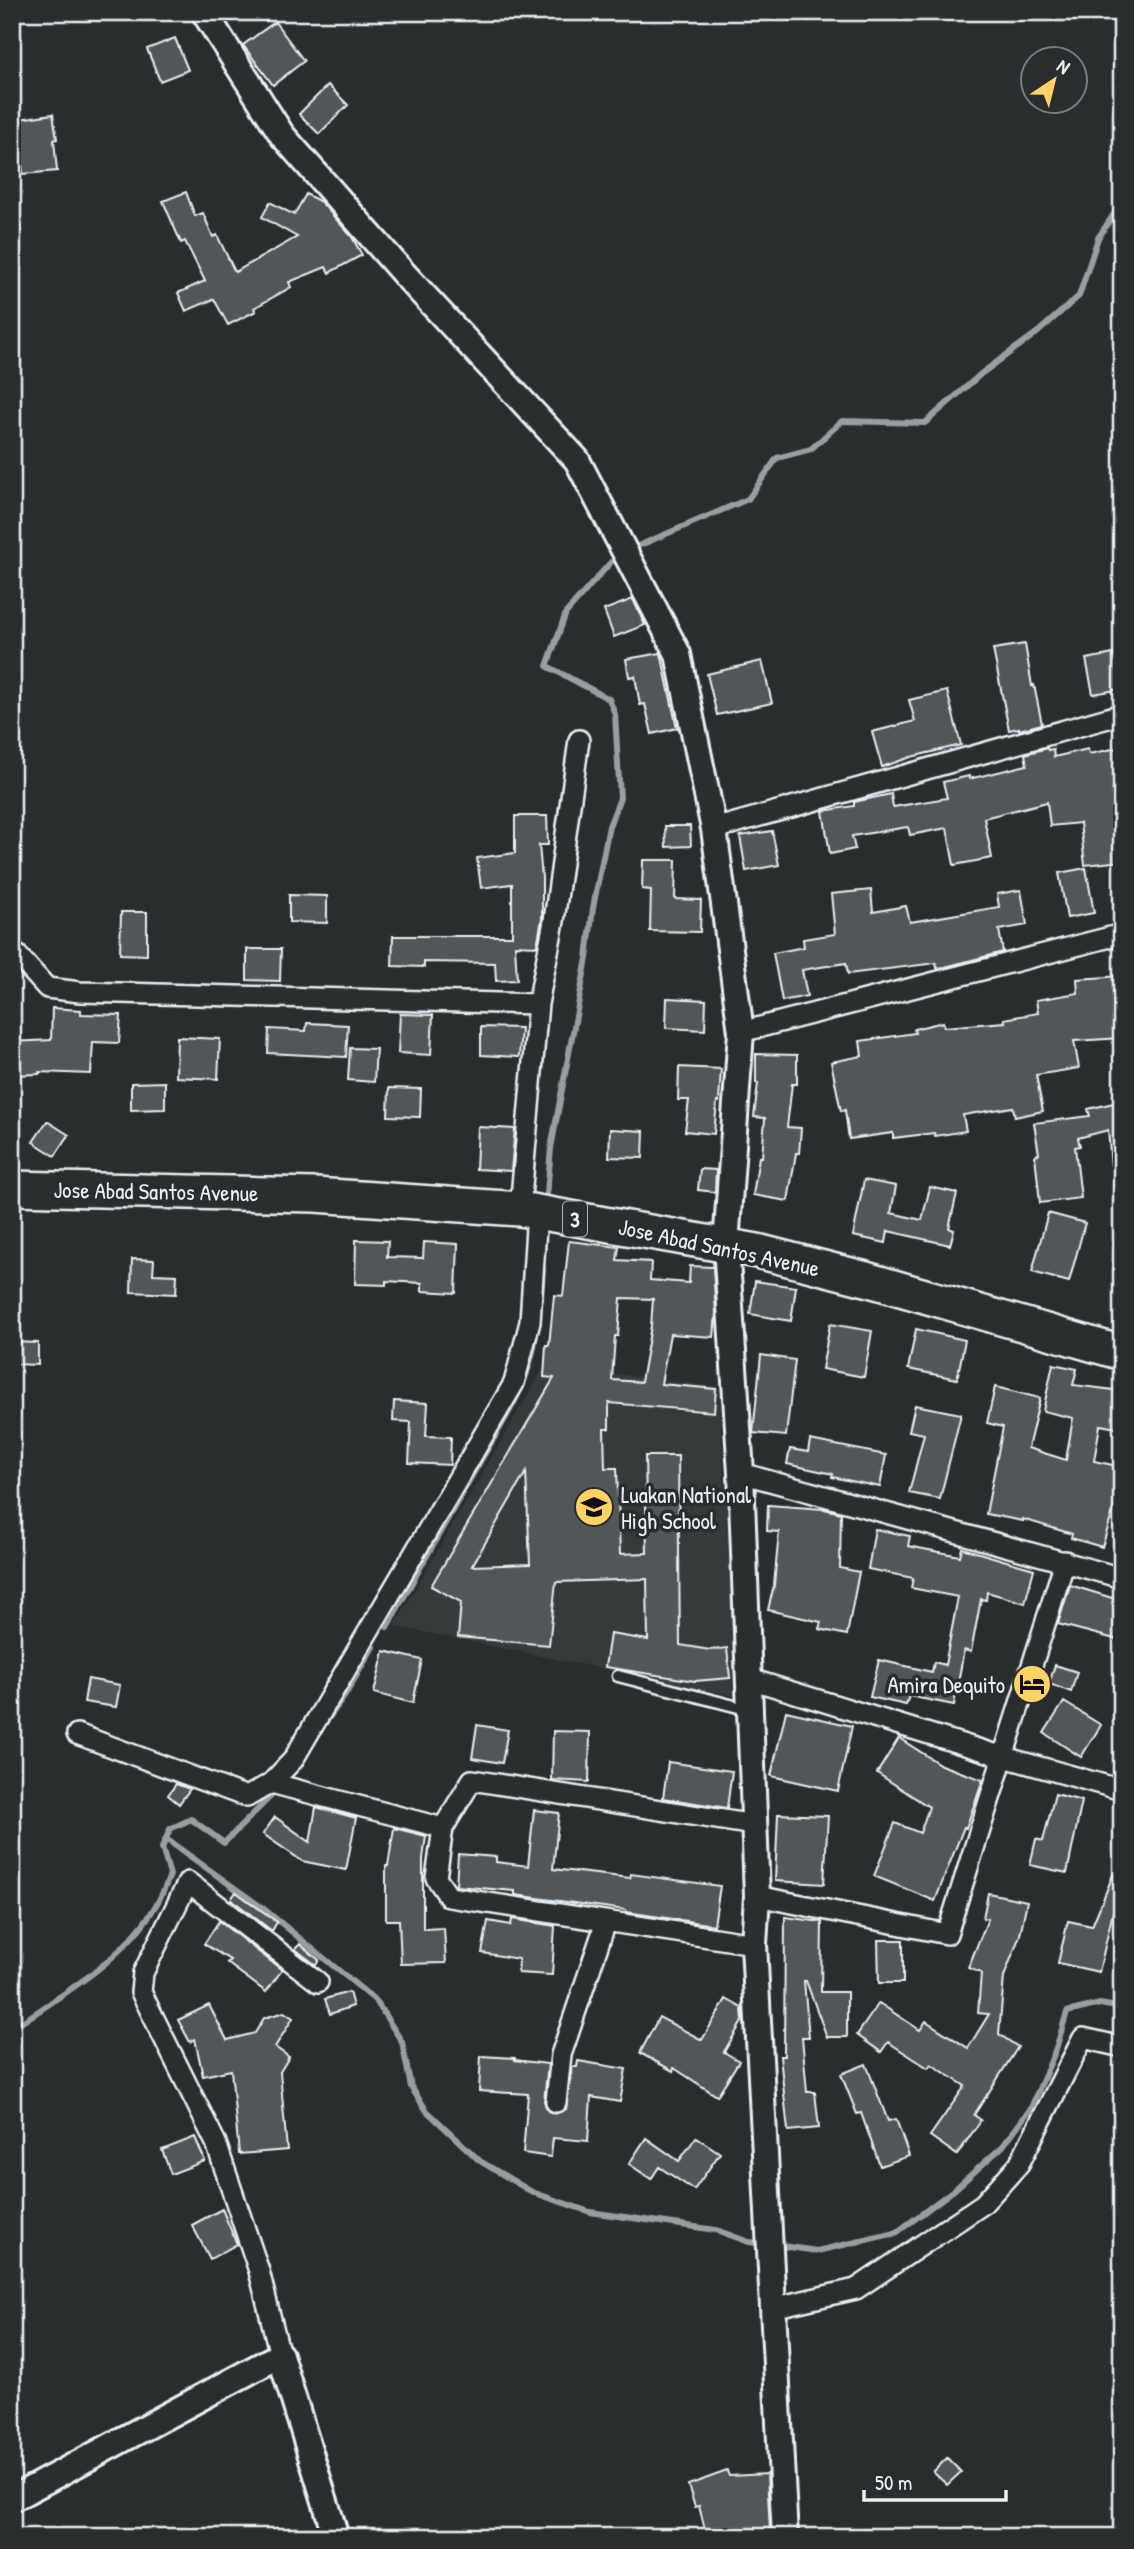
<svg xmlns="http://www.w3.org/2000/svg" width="1134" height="2549" font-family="'Patrick Hand',sans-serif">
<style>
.built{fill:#363a3b}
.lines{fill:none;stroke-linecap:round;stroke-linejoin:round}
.stream{stroke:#989fa3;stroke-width:6}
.building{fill:#535759;stroke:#e8f1f8;stroke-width:2;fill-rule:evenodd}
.service-casing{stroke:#e8f1f8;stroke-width:15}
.minor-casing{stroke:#e8f1f8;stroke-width:24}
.tertiary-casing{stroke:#e8f1f8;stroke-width:30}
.trunk-casing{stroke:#e8f1f8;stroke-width:38}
.service{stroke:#2a2d2e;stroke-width:10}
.minor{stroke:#2a2d2e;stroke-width:19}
.tertiary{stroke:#2a2d2e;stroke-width:24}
.trunk{stroke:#2a2d2e;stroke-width:33}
.labels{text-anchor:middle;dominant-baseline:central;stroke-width:7;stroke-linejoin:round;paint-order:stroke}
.shield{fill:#2a2d2e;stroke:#afb6bb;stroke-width:2}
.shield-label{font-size:21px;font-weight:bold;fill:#e8f1f8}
.street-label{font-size:23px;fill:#e8f1f8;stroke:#2a2d2e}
.poi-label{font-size:23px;fill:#e8f1f8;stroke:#2a2d2e;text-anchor:start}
</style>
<rect width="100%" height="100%" fill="#2a2d2e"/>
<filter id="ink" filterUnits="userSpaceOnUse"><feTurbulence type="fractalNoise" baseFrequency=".0143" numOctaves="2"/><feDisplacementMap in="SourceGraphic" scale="14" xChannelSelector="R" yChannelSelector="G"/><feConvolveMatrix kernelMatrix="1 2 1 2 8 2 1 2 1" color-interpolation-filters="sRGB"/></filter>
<g filter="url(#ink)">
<path class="built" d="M545,1365L719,1387L736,1696L394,1626Z"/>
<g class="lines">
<path class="stream" d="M631,549L748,499L777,458L811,449L842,421L925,423L982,373L1038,332L1079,296L1098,238L1122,202
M547,1193L551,1148L587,958L593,908L609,826L620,798L615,714L609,699L547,666L566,613L611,562
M541,1297L543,1269
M387,1627C417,1574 446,1521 477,1467C502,1423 529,1388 536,1335
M325,1723L344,1697L373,1647
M166,1839L264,1909L376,2001L402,2042L411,2087L427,2111L480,2161L532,2192L590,2212L716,2230L749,2242L764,2244
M12,2029C64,1993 124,1960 156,1905C162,1896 166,1885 170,1875L162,1848L170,1829L191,1819L224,1843L272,1795
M775,2245L817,2251L896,2233L955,2189L1003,2146L1031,2108L1056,2049L1067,2012L1100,2004L1122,2008"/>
</g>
<path class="building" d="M275,22L304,61L273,85L243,45Z
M175,38L188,70L160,81L147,49Z
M328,85L348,105L319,134L299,114Z
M53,114L57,139L54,140L57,171L23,174L20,148L23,147L19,119Z
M186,192L195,216L203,213L213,237L217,235L235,272L297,237L262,217L270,202L294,215L306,194L321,202L352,237L362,255L329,273L326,267L289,282L291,287L254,308L256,311L228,325L214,299L186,311L178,293L205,281L185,241L181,243L163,201Z
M633,599L645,625L614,637L604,610Z
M1025,644L1032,686L1034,685L1042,724L1019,730V728L1009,730L993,649Z
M661,653L677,728L652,734L645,704L640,705L635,676L629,677L626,659Z
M1114,654L1122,689L1093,694L1086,659Z
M762,661L772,703L717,715L707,674Z
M947,691L961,745L911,757L882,767L872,732L915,721L909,700Z
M1122,747V772L1114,774L1122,830V861L1085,865L1080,823L1050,826L1047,802L984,818L992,858L954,865L947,828L910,835L908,827L852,836L855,849L830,854L823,811L854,806V802L891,794L893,807L947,798L943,782L969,776V779L1027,765L1025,754L1047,748L1048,750L1053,749L1054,757L1088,749L1089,754Z
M515,816H547L548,845H539L542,878V919L537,946L515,945L517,980L496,981L495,963L424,962V967L392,966L393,936H512V884L481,888L477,858L515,853Z
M665,826H690L691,846L666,847Z
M772,831L779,865L746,871L740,836Z
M643,860H676L675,899L701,900L700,932L650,931L651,890L642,889Z
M1086,868L1094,913L1067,918L1059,873Z
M871,890L873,912L906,906L910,922L999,907L997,894L1021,890L1027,925L999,930L1003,952L945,967L937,968L936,963L848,974L846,963L802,970L807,996L782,1001L773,953L804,947L803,939L835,934L831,894Z
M289,895L327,896V923L289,922Z
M121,912H147V955L120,954Z
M247,949H281L280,981L247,980Z
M1122,976V1038L1074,1041L1079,1068L1036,1075L1043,1111L1015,1117L1013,1107L963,1115L966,1131L935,1136L934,1133L893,1138V1133L849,1139L845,1110L841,1111L831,1062L862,1056L860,1041L915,1033L914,1029L943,1022L944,1027L1005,1022L1004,1019L1038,1013L1036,1000L1078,993L1077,979Z
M667,998L706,1000L705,1030L666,1028Z
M52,1008L81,1010V1014L121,1015L119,1043L93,1042L91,1074L39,1072V1074L12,1075V1042L51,1040Z
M400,1014L433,1015L431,1055L398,1053Z
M307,1023L348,1025L346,1057L268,1053L269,1029L306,1031Z
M481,1027L521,1028L519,1057L481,1055Z
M177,1037L220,1039L218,1079L176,1077Z
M350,1048L376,1049L374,1082L348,1080Z
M756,1054L797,1055V1084H792L787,1127L801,1128L799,1153H796L788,1201L753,1195L759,1157H762L765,1118L754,1117L758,1083H756Z
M679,1067L721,1069L719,1102H717L714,1134L685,1131L689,1100H678Z
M165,1082V1109L131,1110V1083Z
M389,1088L421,1089L420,1117L388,1116Z
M1122,1101V1165H1111L1108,1130L1078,1138L1080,1146L1075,1147L1081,1198L1040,1203L1035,1155L1039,1154L1034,1123L1090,1116L1088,1109Z
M47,1121L69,1135L55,1156L33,1142Z
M478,1127L515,1129L511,1171L476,1169Z
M610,1129L644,1131L643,1158L609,1157Z
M700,1169L716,1170L715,1192L698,1190Z
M864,1180L896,1186L891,1213L922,1220L930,1187L957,1193L949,1228L954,1230L950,1245L888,1231L886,1243L853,1236Z
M1048,1213L1085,1223L1069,1282L1032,1272Z
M356,1240L388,1241L387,1257L423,1258L424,1242L458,1244L456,1293L422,1291V1283L386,1281V1285L355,1284Z
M569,1241L619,1247L617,1260L651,1262L650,1280L689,1283L690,1266L713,1267L716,1313L714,1337L670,1334L661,1384L716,1389L714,1412L609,1403V1429H604L605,1468H617L620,1554L647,1553L645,1456H678L680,1645L710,1650L727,1648L730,1678L695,1681L605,1667L610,1634L648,1640L647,1579L556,1582L549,1645L458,1637L461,1602L431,1586L554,1378L544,1377L546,1345H549L554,1295L563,1296ZM621,1298L653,1299L651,1326L641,1382L612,1380L615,1336H618ZM526,1472L530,1564L472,1566Z
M132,1259L154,1260L153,1274L177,1275L176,1294L131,1292Z
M755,1281L796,1287L791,1321L750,1314Z
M830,1324L872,1331L864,1377L822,1369Z
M916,1329L965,1340L957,1379L908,1369Z
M15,1342L38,1343V1365L15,1364Z
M761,1355L795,1360L786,1436L753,1433Z
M1053,1364L1077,1369L1073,1385L1122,1391V1429L1100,1425L1094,1461L1122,1467V1496L1118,1495L1102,1547L1071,1538L1072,1534L1023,1519V1521L986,1514L1003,1427L987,1423L995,1387L1040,1398L1028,1448L1066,1460L1073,1418L1043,1411Z
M394,1401L428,1403L426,1436L451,1437L450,1465L409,1463L411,1422L393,1421Z
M915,1405L961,1414L940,1499L909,1493L924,1434L909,1431Z
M810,1440L886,1455L880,1487L832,1477L833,1474L787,1464L790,1449L808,1452Z
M768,1505L824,1509L841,1513L840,1568L859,1572L847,1635L819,1629L821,1622L768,1610L774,1585L779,1532L767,1531Z
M875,1529L910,1536L908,1546L960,1556L962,1548L1034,1569L1025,1603L987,1592L986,1600L981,1599L971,1652L964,1650L954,1705L909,1696L906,1705L870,1697L879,1660L932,1672L934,1662L945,1665L958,1597L911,1588L913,1578L868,1569Z
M1070,1585L1122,1601V1641L1058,1624Z
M384,1651L422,1660L413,1703L374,1693Z
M1055,1665L1077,1672L1071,1692L1049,1684Z
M88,1679L120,1685L116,1707L84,1702Z
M1064,1702L1101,1725L1081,1757L1044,1733Z
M786,1711L852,1726L838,1791L771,1776Z
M477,1725L508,1730L502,1763L472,1758Z
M553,1731L590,1732L589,1782L552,1780Z
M899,1738L941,1765L983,1780L966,1828L964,1827L935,1901L874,1876L895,1823L920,1833L929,1807L877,1773Z
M668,1762L732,1771L727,1808L663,1798Z
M176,1784L190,1789L179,1804L168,1795Z
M1055,1794L1082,1801L1067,1873L1030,1865L1036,1839L1043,1841Z
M316,1807L356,1818L346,1870L302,1861L263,1834L275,1817L310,1842Z
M534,1810L559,1813L553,1869L630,1878L631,1874L720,1886L714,1925L626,1912V1910L515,1895V1891L456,1886L458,1854L496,1857V1862L528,1866Z
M778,1814L828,1816L824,1884L775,1881Z
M394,1828L426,1836L423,1859V1929L444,1928L446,1963L401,1964L399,1920H386V1866H388Z
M1113,1875L1121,1878L1122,1915L1113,1912L1099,1972L1058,1963L1068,1921L1092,1926Z
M236,1892L277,1922L272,1931L231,1899Z
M988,1893L1027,1901L1020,1935L1004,1977L999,2034L1018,2047L974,2115L981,2120L957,2155L930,2136L965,2086L931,2064L928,2068L888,2042L881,2052L857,2035L879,2003L920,2030L926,2021L968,2048L989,2014L978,2013L981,1973L968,1968L988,1919L983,1918Z
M785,1917L822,1922L821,1992H847V2037H827L806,1981H804L809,2037H802L807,2092H815L819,2128L788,2131L780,2056H784Z
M512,1919L555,1926L552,1975L518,1973L519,1959L482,1953L488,1921L511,1925Z
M219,1921L282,1970L266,1992L227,1963L230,1960L204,1944Z
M878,1940H903V1983H879Z
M300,1944L319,1960L316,1965L295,1949Z
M349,1992L353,2006L330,2014L325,1999Z
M726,1999L742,2008L743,2020L724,2052L739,2061L717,2096L674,2068L673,2071L640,2053L659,2017L702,2040Z
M209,2005L227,2040L255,2033L264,2018L284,2012L293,2018L275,2047L289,2057L280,2072L287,2150L239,2154L231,2070L203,2076L195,2039L190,2042L178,2020Z
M481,2056L515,2058V2060L548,2064L544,2101L548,2111L555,2114L566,2109L572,2067H577L578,2061L626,2069L620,2102L591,2097L588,2141L553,2138L551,2157L523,2153L528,2094L479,2091Z
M866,2064L888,2121L896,2119L909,2156L880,2166L861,2113L857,2114L841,2074Z
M195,2137L205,2161L171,2174L162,2150Z
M696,2137L720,2153L694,2190L659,2167L651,2179L629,2164L646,2138L679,2161Z
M222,2209L237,2244L210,2259L192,2225Z
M947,2458L961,2472L947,2485L933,2472Z
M727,2471L729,2476L767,2474L770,2530L742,2531L744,2537H707L699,2506L695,2507L688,2485Z"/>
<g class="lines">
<defs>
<path id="service" d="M618,1676L750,1710"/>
<path id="minor" d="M714,829L1122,714
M12,949L47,988L80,992L538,1004L520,1209
M538,1004L554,921L579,740
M741,1032L1122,934
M741,1473L1122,1578
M750,1679L1004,1757L1122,1790
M77,1734L247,1797L271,1783L293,1760L514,1383L530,1322L537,1212
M271,1783L443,1828
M757,1896L947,1934L1065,1561
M754,1944L449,1897L436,1878L443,1828L472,1780L754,1825
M556,2102L561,2055L606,1922
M772,2308L856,2289L983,2204L1019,2164L1083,2038L1122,2047
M280,2355L259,2271L216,2143L141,1992L143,1973L188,1882L318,1982"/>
<path id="tertiary" d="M204,12L282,135L405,275L577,460L678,654L714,829L741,1032L726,1245L741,1473L757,1896L754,1944L785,2537
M12,2499L280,2355L336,2537"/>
<path id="trunk" d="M12,1188L315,1195L520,1209L757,1251L866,1279L1122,1353"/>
</defs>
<use href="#service" class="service-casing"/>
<use href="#minor" class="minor-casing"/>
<use href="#tertiary" class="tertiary-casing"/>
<use href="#trunk" class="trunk-casing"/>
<use href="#service" class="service"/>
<use href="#minor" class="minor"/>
<use href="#tertiary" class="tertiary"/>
<use href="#trunk" class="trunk"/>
</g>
</g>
<defs>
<symbol id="school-disc" viewBox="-11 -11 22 22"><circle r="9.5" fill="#ffd166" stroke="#2a2d2e"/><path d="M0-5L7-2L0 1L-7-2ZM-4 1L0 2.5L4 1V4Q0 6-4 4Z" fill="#111"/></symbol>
<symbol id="hotel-disc" viewBox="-11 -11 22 22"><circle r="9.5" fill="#ffd166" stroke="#2a2d2e"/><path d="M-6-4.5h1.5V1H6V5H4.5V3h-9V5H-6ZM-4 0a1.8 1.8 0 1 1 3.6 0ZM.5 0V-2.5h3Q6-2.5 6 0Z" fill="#111"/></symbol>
</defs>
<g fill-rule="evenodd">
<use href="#school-disc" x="572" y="1485" width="44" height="44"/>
<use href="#hotel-disc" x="1010" y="1662" width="44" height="44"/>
</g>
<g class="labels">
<rect class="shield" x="563" y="1201.5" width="24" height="35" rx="5"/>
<g class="shield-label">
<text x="575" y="1219">3</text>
</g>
<g class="street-label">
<text transform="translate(156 1191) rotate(1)">Jose Abad Santos Avenue</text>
<text transform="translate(719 1247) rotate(12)">Jose Abad Santos Avenue</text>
</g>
<g class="poi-label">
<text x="621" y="1494">Luakan National<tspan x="621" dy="26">High School</tspan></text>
<text x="1005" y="1684" text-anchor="end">Amira Dequito</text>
</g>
</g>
<rect width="1134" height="2549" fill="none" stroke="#2a2d2e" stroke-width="42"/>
<rect x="21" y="21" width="1092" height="2507" fill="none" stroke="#e8f1f8" stroke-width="2.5" filter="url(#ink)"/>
<g transform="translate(1054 80) rotate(35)"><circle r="33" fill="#2a2d2e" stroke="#767b7f" stroke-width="2"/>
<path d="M0-5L12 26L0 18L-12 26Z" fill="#ffd166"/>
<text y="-10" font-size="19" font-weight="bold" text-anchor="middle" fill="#e8f1f8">N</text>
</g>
<path d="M864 2490v10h142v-10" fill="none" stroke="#e8f1f8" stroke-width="3.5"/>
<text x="875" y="2490" font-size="21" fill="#e8f1f8" stroke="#2a2d2e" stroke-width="5" paint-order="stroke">50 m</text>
</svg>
